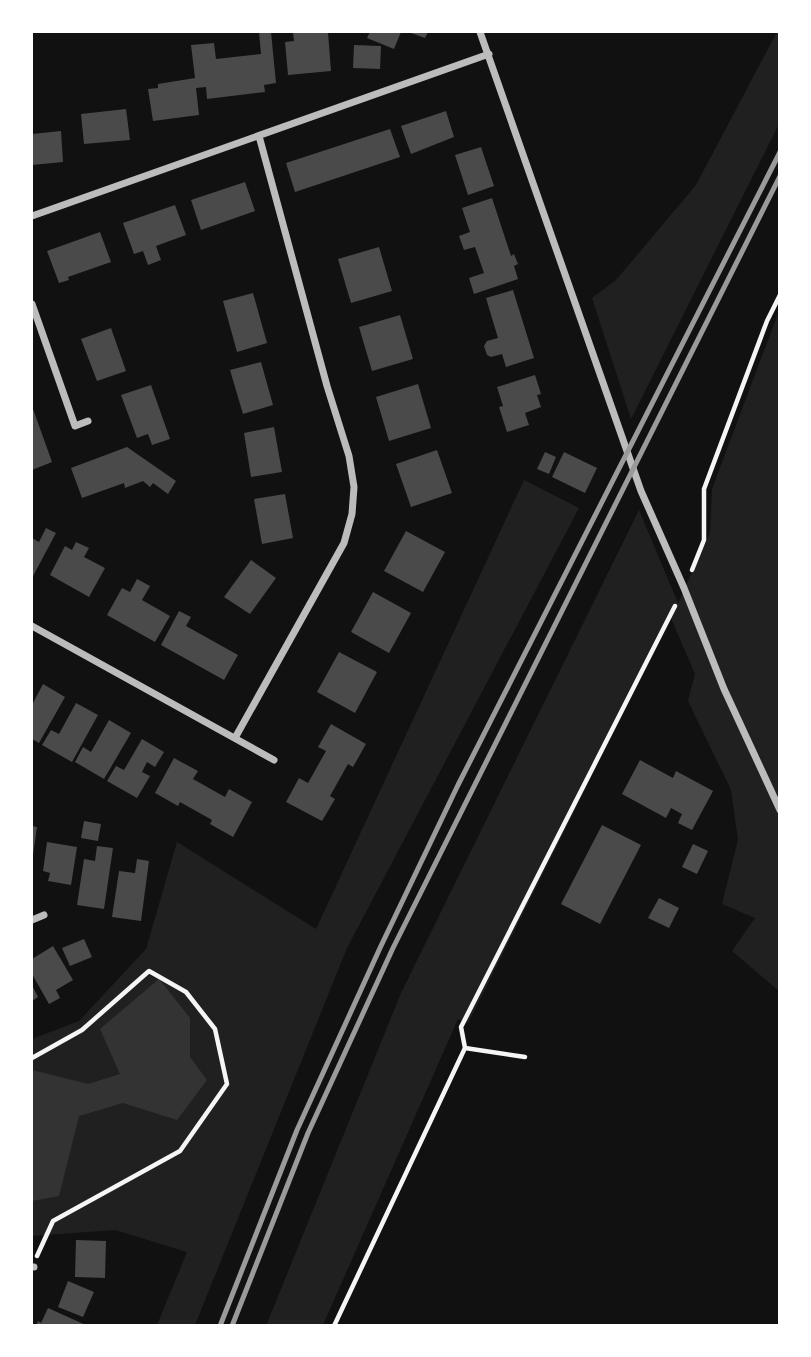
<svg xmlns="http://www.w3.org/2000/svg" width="811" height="1357" font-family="Arial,sans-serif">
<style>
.green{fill:#202020}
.water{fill:#333}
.building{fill:#4a4a4a}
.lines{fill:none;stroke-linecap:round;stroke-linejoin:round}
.path{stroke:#f5f5f5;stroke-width:4.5}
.minor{stroke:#bcbcbc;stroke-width:7}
.rail{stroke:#9a9a9a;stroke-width:5}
</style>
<rect width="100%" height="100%" fill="#111"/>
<path class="green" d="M777,32H780L779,124L631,419L592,298L616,280L696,185Z
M779,311V991L732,951L755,918L722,904L738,840L731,790L688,701L695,674L671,618L468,1023L458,1019L323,1325L266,1326L401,993L639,510L678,603L710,533L712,489Z
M524,480L579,508L347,948L195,1325H157L187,1252L115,1230L32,1236V1039L79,1021L146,949L177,842L316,929Z"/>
<path class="water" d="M159,979L190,1018V1057L207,1080L177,1120L123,1103L79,1116L59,1196L32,1201V1070L88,1084L120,1074L100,1029Z"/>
<path class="building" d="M259,32H271L276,83L264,85L265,92L207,99L206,87L196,88L199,115L153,121L148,89L158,88V84L195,78L191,45L214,43L216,59L261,54Z
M309,32H328L331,71L288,75L285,42L294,41L293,33Z
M370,32H401L394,49L367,38Z
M408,32H428L425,38Z
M354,45L381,46L380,69L353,68Z
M126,109L130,140L84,144L81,114Z
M446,111L454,137L411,154L401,126Z
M390,129L400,157L295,192L286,163Z
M61,131L63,162L32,165V134Z
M481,147L494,186L468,195L455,155Z
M245,182L255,211L201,230L191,200Z
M492,198L511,256L514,254L518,264L514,266L518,279L474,294L469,278L484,273L475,247L464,250L459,236L470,232L462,208Z
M175,205L186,235L156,246L161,260L148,265L143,251L134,254L123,223Z
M100,232L111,262L68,277L69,280L59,283L47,251Z
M379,247L392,291L351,303L338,259Z
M513,290L534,358L506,367L502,354L491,357L487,355L484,346L487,341L498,338L486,298Z
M253,293L267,343L237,352L223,301Z
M400,315L413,359L372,371L359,327Z
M111,328L126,371L97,381L81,339Z
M261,362L273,405L243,414L230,370Z
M535,375L541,394L537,395L541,407L525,413L529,425L507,432L499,407L503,406L497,387Z
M418,384L431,428L389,441L376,397Z
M151,385L170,439L152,445L148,434L137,438L121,395Z
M32,406L52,462L32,470Z
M274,427L282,472L251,477L244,433Z
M127,447L176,481L168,494L153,483L150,487L143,481L125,488L124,483L82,498L71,468Z
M437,450L452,493L411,507L396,464Z
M545,452L556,457L549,474L537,469Z
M564,452L597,468L585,493L552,477Z
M285,494L293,538L262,544L254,499Z
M46,528L56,533L32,578V538L39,542Z
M406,531L445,552L423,592L384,571Z
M76,542L89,548L84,557L105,568L89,597L50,575L65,546L72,550Z
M251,560L276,578L250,614L224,597Z
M137,579L150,586L142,600L170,616L155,642L107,615L122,588L130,592Z
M373,592L411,613L389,653L351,632Z
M179,611L191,617L186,626L238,655L224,680L161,645Z
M339,652L377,672L355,713L317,692Z
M43,684L65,697L39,743L32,739V705Z
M76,703L98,715L72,762L42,745L51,730L59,734Z
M109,720L131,733L104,779L75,762L83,747L91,752Z
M331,724L366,744L353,767L348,764L330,796L335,799L322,821L286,802L299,778L308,783L326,751L318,747Z
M142,739L164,752L155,767L147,762L142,772L150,776L137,798L107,781L116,766L124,770Z
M174,758L198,771L193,779L225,797L229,789L252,802L233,837L210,824L212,820L180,802L178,806L155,793Z
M640,760L673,778L676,771L713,791L692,830L678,823L682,814L671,808L666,818L622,794Z
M84,821L101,824L98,841L81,838Z
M602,825L641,845L600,924L561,904Z
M32,826L37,827L33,855H32Z
M47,842L77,847L71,885L48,881L50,873L43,871Z
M693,844L708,851L697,874L682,867Z
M97,846L113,848L104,909L77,905L84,859L95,861Z
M137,859L149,861L141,921L112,917L119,871L135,873Z
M659,898L679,908L669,928L648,918Z
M84,939L92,957L70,966L62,948Z
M53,946L73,980L56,990L60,998L49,1004L32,974V959Z
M32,985L38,997L32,1001Z
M76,1240L106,1241L105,1278L75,1277Z
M68,1281L94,1292L83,1317L58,1307Z
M48,1308L88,1326H36L38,1321L41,1323Z"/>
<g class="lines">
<path class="path" d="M692,570L704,540V489L767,321L780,295
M465,1048L525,1057
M32,1058L82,1030L149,971L186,992L215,1029L227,1084L180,1151L53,1221L37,1256
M334,1326L465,1048L461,1027L675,606"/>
<path class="minor" d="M480,32L641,491L684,588L724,689L780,810
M32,216L489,54
M32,304L75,426L88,421
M32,626L274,760
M235,738L344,543L352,514L354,487L349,456L327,386L259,136
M32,920L44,915
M32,1267H34"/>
<path class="rail" d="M220,1326L297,1130L380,948L458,785L780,152
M232,1326L308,1133L393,948L780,176"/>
</g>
<rect width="811" height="1357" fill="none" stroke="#ffffff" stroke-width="66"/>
</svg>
